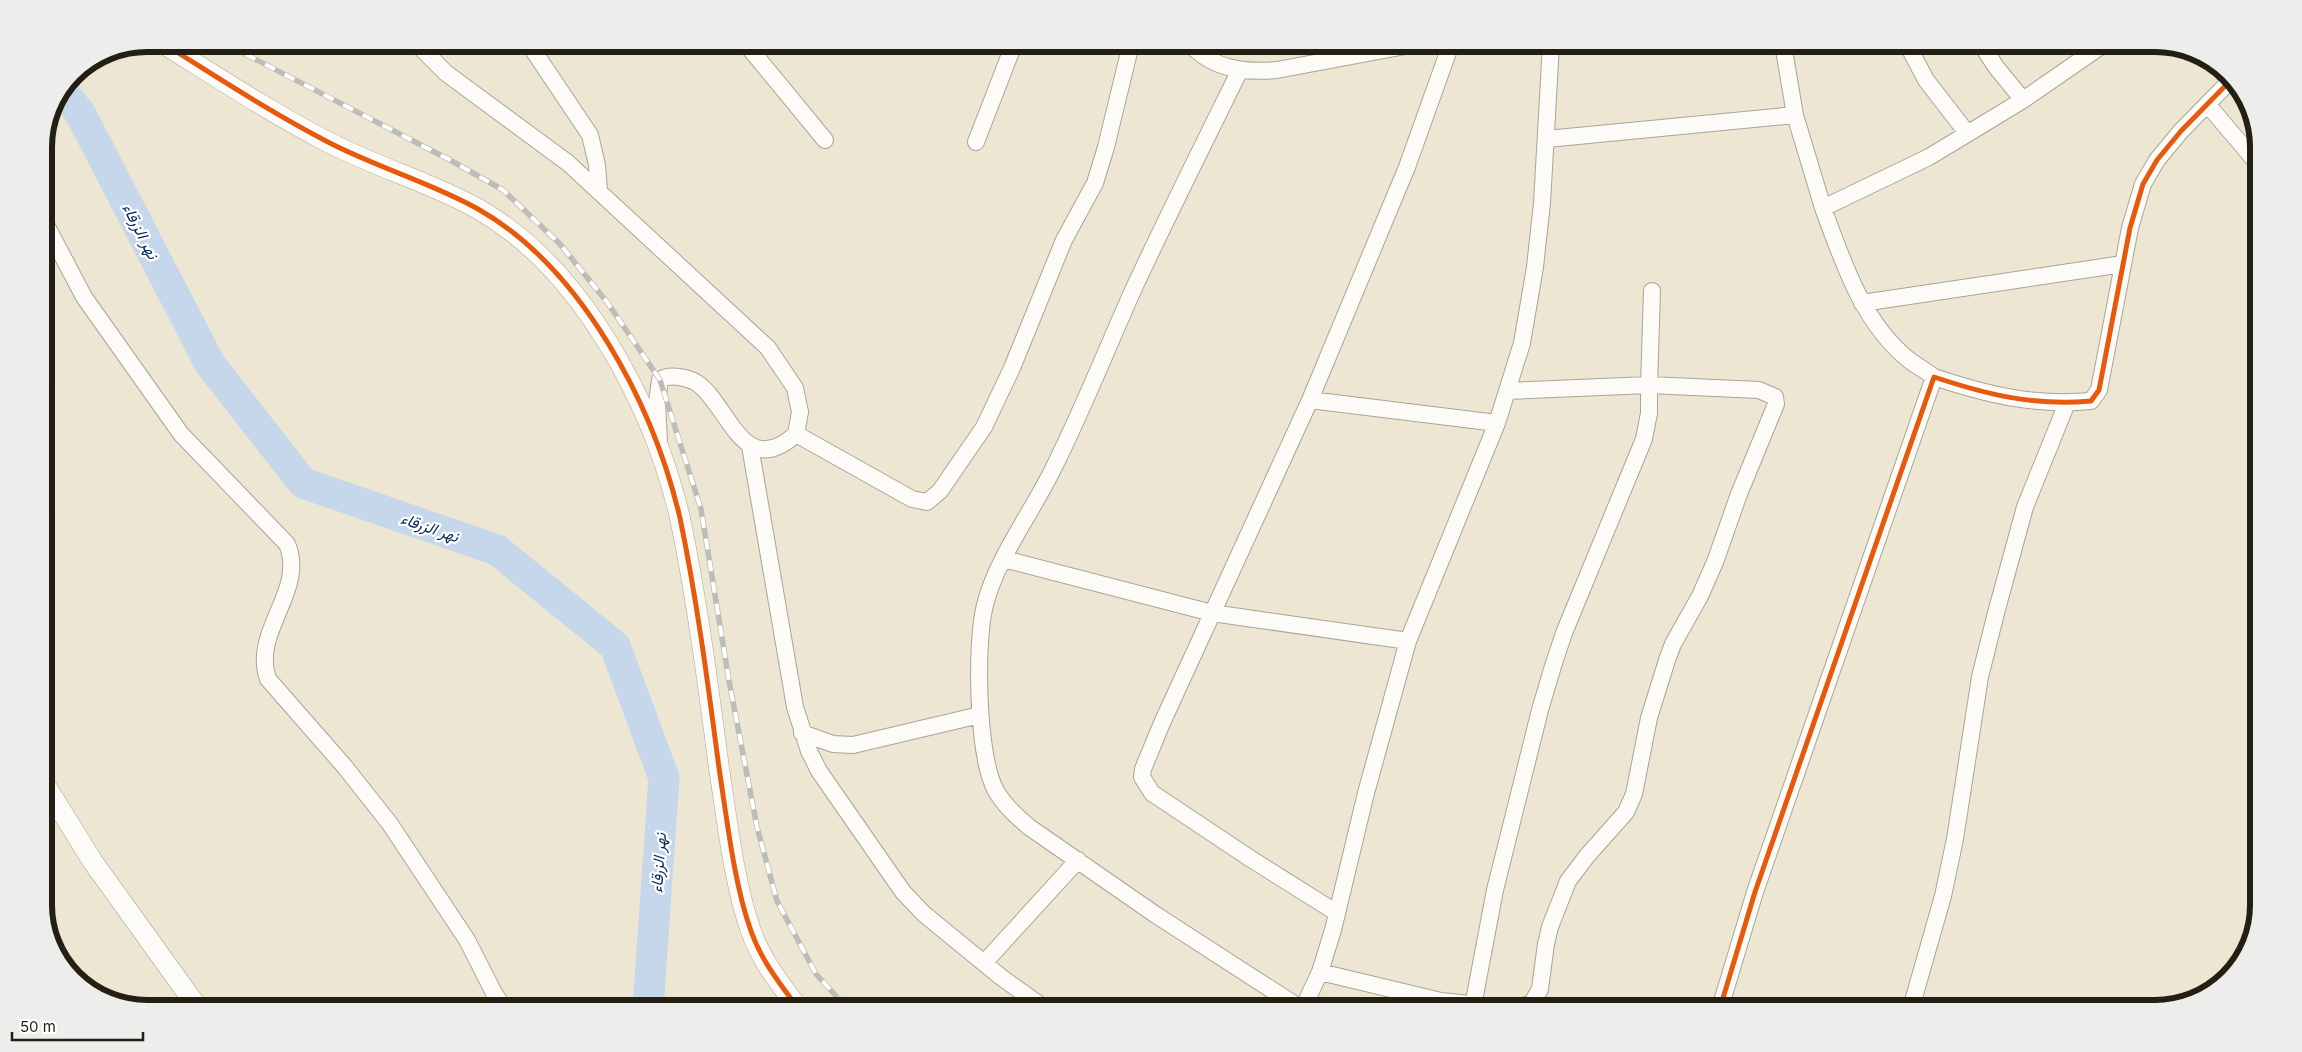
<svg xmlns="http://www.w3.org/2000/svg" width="2302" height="1052" font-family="Inter,Vazirmatn,sans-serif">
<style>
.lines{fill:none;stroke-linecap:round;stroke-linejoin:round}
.river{stroke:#c6d6eb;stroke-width:31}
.minor-casing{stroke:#a9a596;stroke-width:18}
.tertiary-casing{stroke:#a9a596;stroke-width:21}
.minor{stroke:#fcfbf8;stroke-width:16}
.tertiary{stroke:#fcfbf8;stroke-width:20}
.rail-casing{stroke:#bdbcb7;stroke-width:5.5}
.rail{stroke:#fff;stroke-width:4;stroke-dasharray:11;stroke-linecap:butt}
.cycleway-casing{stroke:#fff;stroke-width:8}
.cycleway{stroke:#e8590c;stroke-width:5}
.labels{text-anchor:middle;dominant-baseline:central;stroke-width:4.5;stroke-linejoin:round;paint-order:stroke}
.water-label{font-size:16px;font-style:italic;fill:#03275d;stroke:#fff}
.rim{fill:none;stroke:#231f12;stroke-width:6}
</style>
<rect width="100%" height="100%" fill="#ece6d2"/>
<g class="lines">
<path class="river" d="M62,91L80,113L210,364L303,483L497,550L615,646L664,778L648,1008"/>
<defs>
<path id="minor" d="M417,44L446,73L568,163L768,348L795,388L800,412L796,434
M529,44L590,135L597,165L599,190
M746,44L825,140
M1190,44C1213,69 1244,73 1277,70L1416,44
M1783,44L1795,115L1823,208
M1907,44L1926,80L1967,133
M1981,44L1996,67L2023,100
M1240,70C1204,143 1168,215 1134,288C1107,348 1083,409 1054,467C1033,511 996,559 985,605C975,643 977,757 996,791C1004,805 1017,817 1029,827L1156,915L1300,1008
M2207,104L2258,164
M1547,139L1795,115
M976,142L1014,44
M44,221L84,297L181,434L287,544C307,591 251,631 268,679L345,767L390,824L467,940L494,993L504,1008
M1862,303L2123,264
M1934,377C1926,371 1917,366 1909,360C1862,322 1843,262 1823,208L1929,157L2023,100L2104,44
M1310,400L1497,423
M659,442L657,402L660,380C666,376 672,376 679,377C685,378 691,379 697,383C729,405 743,482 796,434L912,499L927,502L940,491L984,427L1012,368L1064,240L1095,183L1106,147L1131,44
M750,446L795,707L809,751L819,771L903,892L924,914L1001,977L1044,1008
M1004,559L1212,613L1408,641
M802,733L833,744L853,745L980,715
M1337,913L1251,859L1152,793L1142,777L1143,769L1162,723L1310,400L1407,167L1451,44
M984,963L1078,860
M1320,972L1441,1001L1506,1008
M1473,1006L1495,890L1540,710L1553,666L1564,633L1644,439L1649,413V385L1508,391
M1303,1008L1320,972L1333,930L1366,793L1408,641L1497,423L1522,343L1535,267L1542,203L1551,44
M1518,1008L1532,1003L1540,989L1546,944L1550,927L1568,881L1587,856L1626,812L1634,794L1649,718L1667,660L1673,644L1700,596L1715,562L1739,494L1776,404L1775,397L1759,390L1649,385L1652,291
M1720,1008L1755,892L1934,377C1988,395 2034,406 2091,401L2099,390L2130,228L2143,184L2157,160L2181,131L2230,81
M1911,1008L1943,896L1955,839L1980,677L1996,613L2025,507L2067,403"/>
<path id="tertiary" d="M164,44C217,77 270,112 326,141C375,167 430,182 478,209C582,268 653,404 680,518C697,600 708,684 719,768C727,819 734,884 751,931C761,960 780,984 798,1008
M44,783L93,862L198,1008"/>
</defs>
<use href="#minor" class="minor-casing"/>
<use href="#tertiary" class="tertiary-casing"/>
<use href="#minor" class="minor"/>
<use href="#tertiary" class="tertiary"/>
<defs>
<path id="rail" d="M226,44L450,160L503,190L560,244L607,302L660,380L701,509L729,681L757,827L777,901L816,974L847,1008"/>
</defs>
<use href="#rail" class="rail-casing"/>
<use href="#rail" class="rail"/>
<defs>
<path id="cycleway" d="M164,44C217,77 270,112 326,141C375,167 430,182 478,209C582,268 653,404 680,518C697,600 708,684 719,768C727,819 734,884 751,931C761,960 780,984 798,1008
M1720,1008L1755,892L1934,377C1988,395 2034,406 2091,401L2099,390L2130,228L2143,184L2157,160L2181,131L2230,81"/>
</defs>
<use href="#cycleway" class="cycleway-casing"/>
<use href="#cycleway" class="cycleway"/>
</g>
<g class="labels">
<g class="water-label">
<text transform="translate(141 231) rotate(63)">نهر الزرقاء</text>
<text transform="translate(430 527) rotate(19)">نهر الزرقاء</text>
<text transform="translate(658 863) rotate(-86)">نهر الزرقاء</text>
</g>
</g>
<path d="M0 0H2302V1052H0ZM147 52H2155A95 95 0 0 1 2250 147V905A95 95 0 0 1 2155 1000H147A95 95 0 0 1 52 905V147A95 95 0 0 1 147 52Z" fill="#ededec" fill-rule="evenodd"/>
<path class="rim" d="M147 52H2155A95 95 0 0 1 2250 147V905A95 95 0 0 1 2155 1000H147A95 95 0 0 1 52 905V147A95 95 0 0 1 147 52Z"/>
<path d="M12 1032v8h131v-8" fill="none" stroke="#231f12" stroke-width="2.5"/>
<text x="20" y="1032" font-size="15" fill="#231f12" stroke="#ffffff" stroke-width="4" paint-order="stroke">50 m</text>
</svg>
